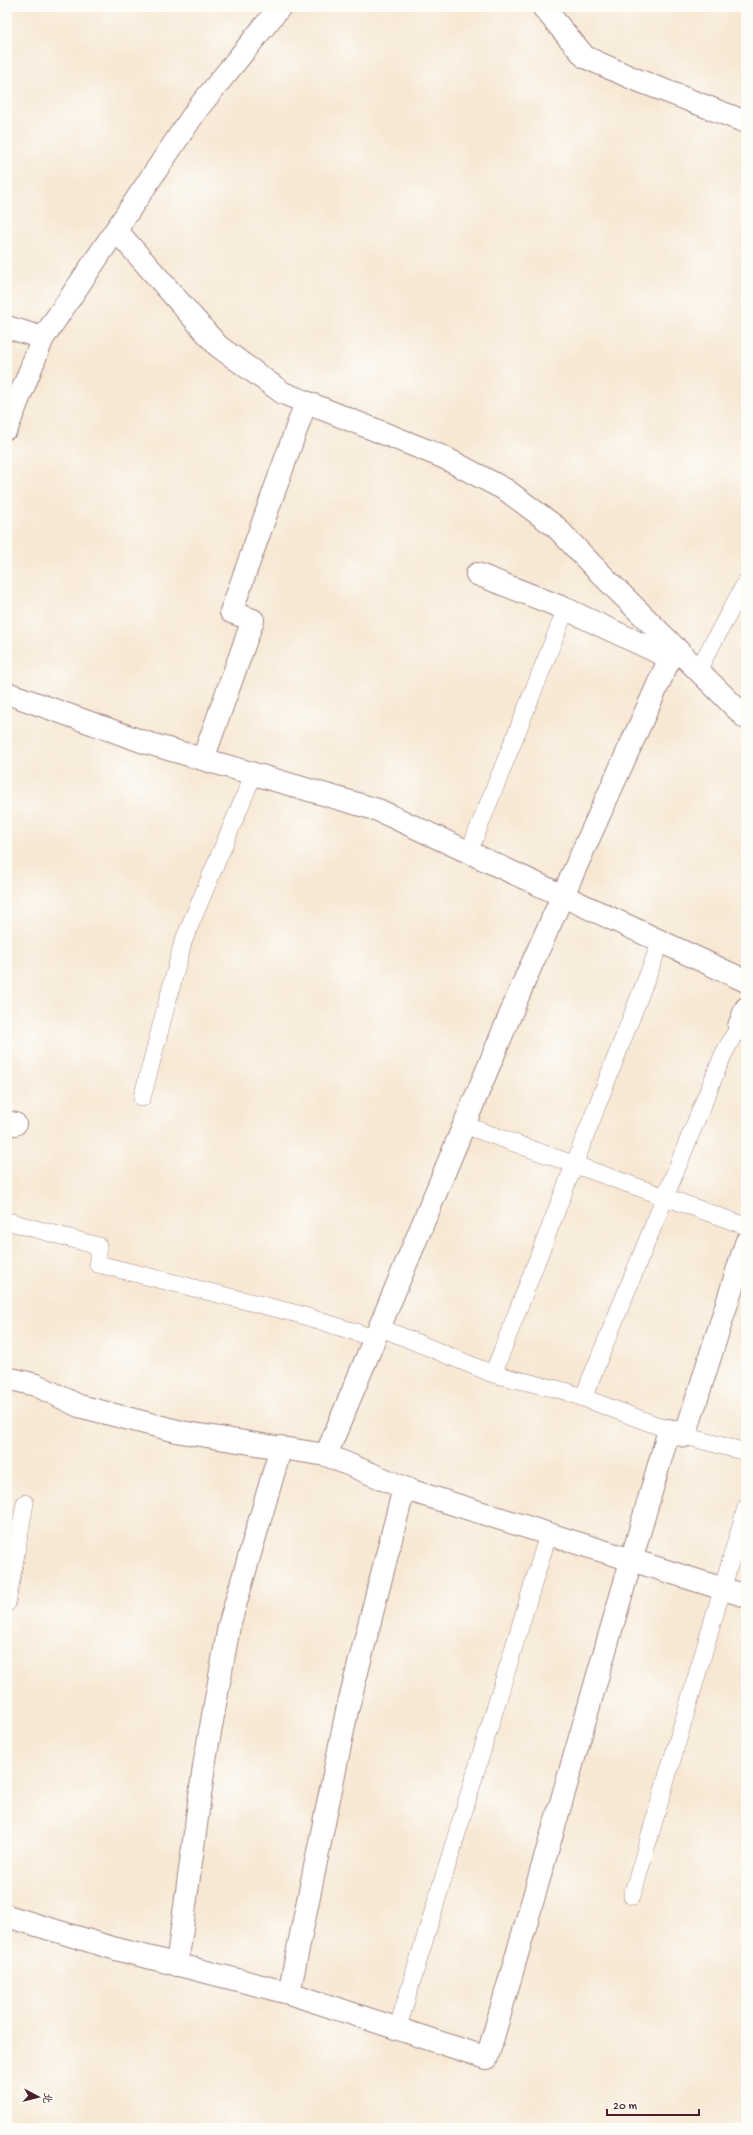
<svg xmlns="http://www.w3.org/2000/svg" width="753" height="2135" font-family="'Gochi Hand','LXGW WenKai TC',sans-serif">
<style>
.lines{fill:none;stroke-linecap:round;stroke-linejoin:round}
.service-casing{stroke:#a08480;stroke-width:18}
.minor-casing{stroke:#a08480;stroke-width:24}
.service{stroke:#fff;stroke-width:17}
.minor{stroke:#fff;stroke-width:22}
</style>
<rect width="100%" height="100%" fill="#fdfcf7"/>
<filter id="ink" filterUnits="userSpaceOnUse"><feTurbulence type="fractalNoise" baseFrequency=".025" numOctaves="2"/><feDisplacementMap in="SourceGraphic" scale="8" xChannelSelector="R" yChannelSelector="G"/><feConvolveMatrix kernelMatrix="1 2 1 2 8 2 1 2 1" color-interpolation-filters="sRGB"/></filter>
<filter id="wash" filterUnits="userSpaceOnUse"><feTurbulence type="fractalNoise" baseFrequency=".012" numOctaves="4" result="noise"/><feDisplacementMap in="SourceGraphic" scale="16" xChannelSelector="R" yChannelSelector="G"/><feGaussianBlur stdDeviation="0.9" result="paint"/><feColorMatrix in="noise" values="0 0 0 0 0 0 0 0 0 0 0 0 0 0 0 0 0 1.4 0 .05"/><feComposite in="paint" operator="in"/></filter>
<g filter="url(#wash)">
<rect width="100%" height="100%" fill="#f7e8d4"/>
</g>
<g filter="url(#ink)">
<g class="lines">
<defs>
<path id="service" d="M698,670L746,582
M469,852L566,609
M142,1098L183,942L254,773
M464,1125L746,1226
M7,1221L98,1246V1264L298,1314L374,1338
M379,1327L493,1374L565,1391L685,1436L746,1452
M493,1374L661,941
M583,1398L723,1055L739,1026
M7,1603L25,1503
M632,1896L746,1508
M397,2030L548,1535"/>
<path id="minor" d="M543,7L585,57L632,78L746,122
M116,230L218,346L283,393L443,457L506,490L556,527L592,565L746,718
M7,327L43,338
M7,428L43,338L198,108L280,7
M477,574L566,609L670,658
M7,693L144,742L378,810L746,981
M203,759L253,620L231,612L306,402
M746,1008L739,1026L746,1031
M7,1122L15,1124
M7,1378L36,1385L79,1406L181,1432L326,1455L412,1491L746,1596
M326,1455L526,977L675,647
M7,1916L116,1949L289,1993L487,2058L669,1430L685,1436L746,1243
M177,1965L204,1766L229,1626L281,1447
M289,1993L347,1711L404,1488"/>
</defs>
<use href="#service" class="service-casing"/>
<use href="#minor" class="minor-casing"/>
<use href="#service" class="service"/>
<use href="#minor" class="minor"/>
</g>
</g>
<rect width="753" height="2135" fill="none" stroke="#fdfcf7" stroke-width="24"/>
<g transform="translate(38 2097) rotate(97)" stroke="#fdfcf7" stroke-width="3" paint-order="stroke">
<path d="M0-3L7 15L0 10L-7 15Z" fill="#4a1f2b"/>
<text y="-6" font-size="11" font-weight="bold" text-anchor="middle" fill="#4a1f2b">北</text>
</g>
<path d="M607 2109v6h92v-6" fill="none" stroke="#4a1f2b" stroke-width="2"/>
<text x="613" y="2109" font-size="12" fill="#4a1f2b" stroke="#fdfcf7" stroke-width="3" paint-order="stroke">20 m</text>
</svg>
